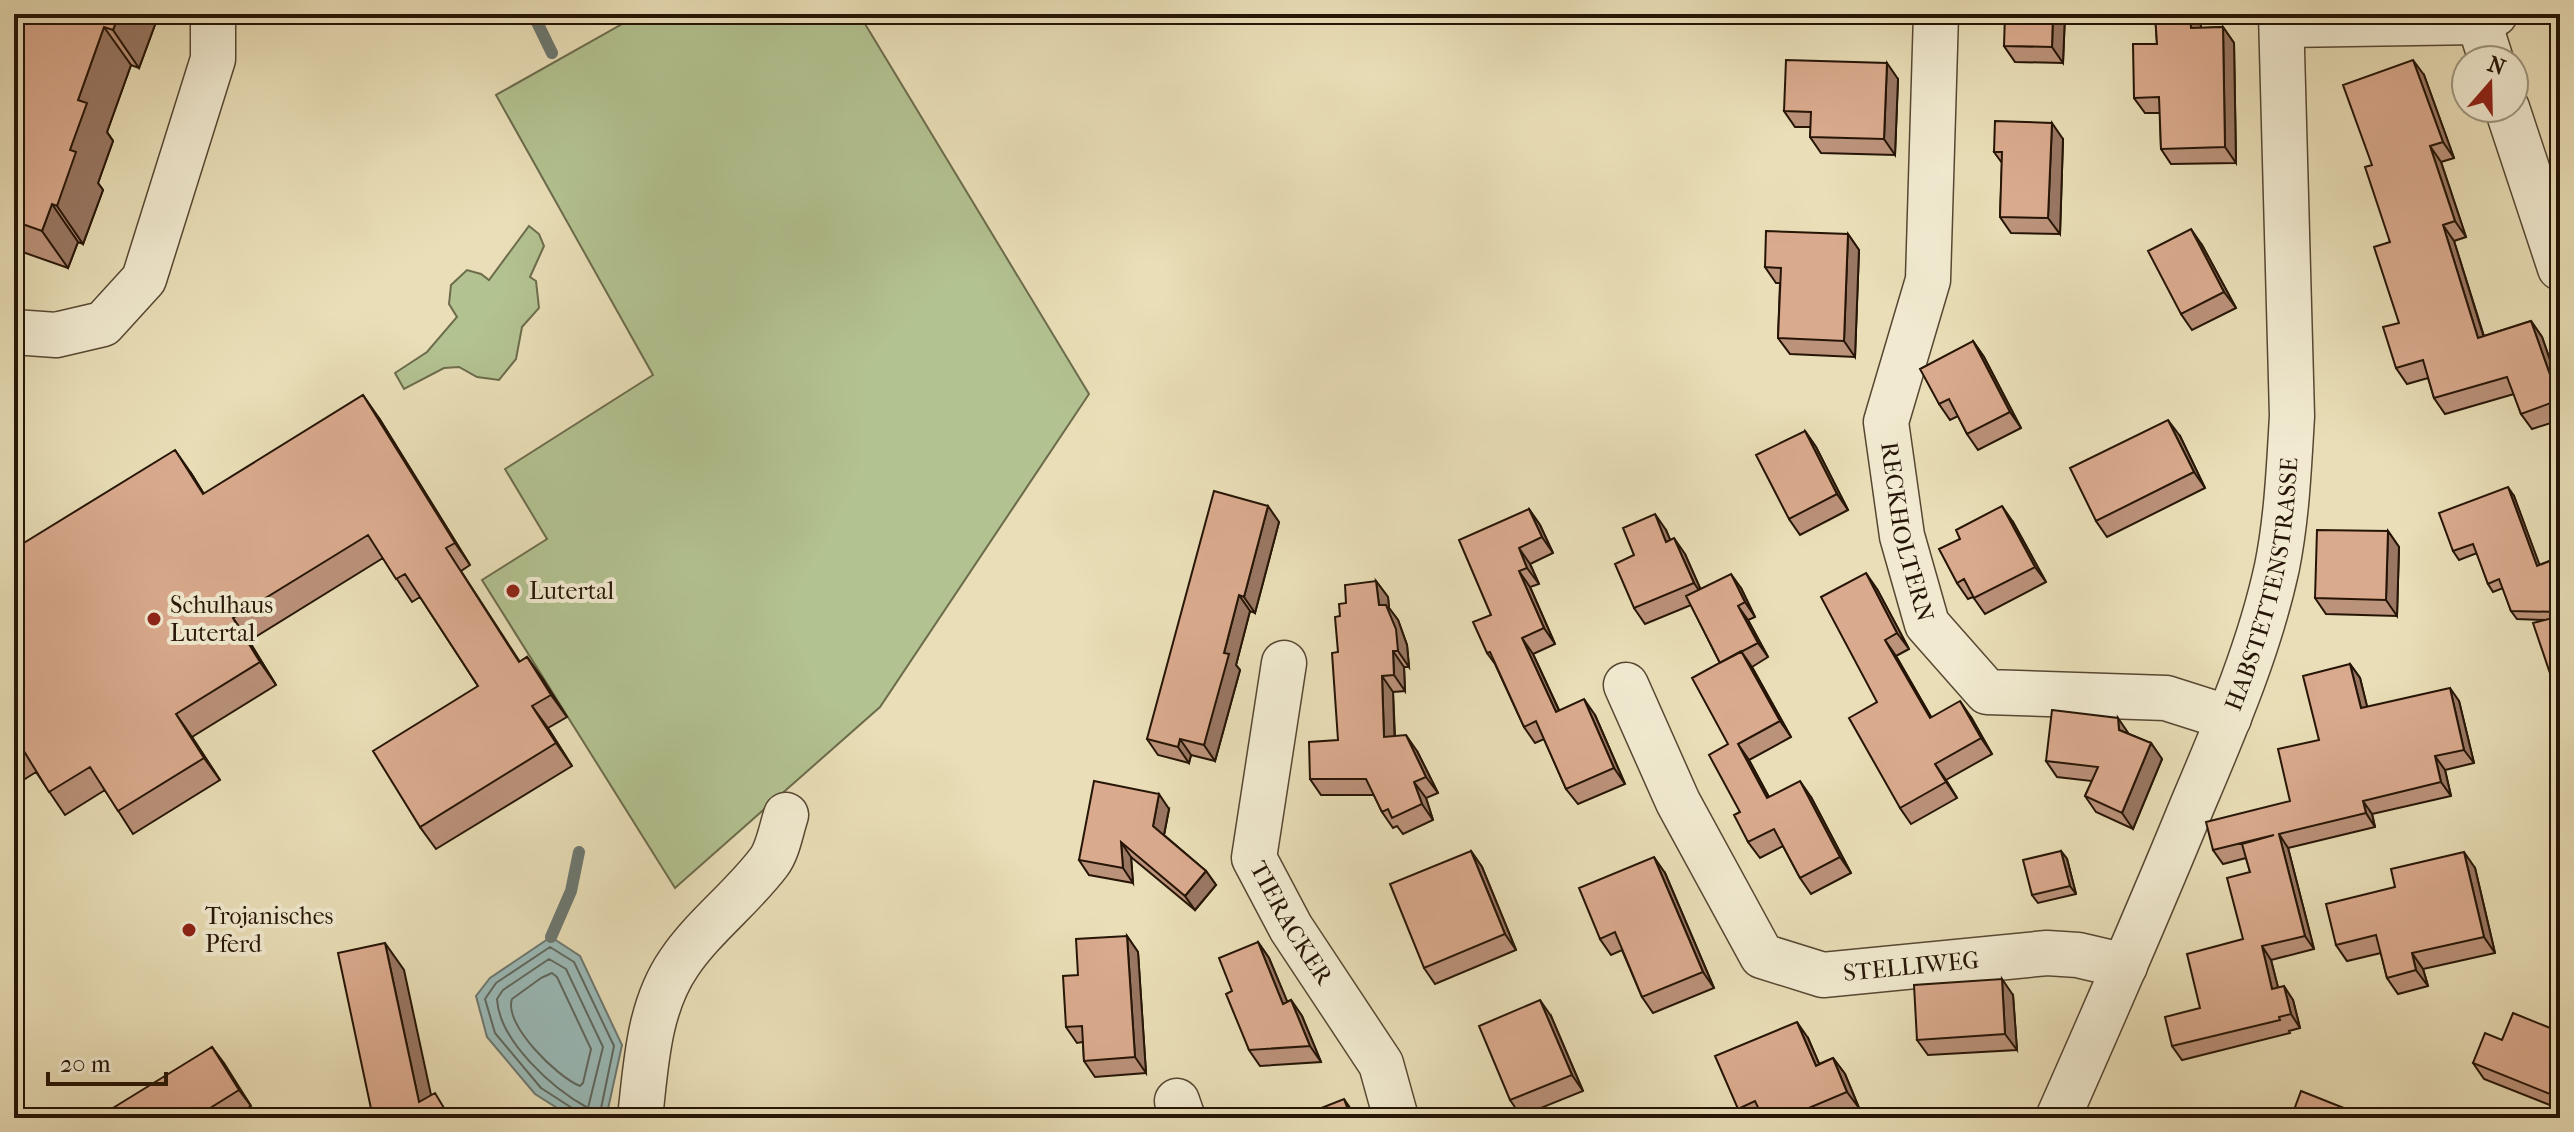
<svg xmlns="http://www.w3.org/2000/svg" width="2574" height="1132" font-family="'IM FELL French Canon',serif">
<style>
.green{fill:#b3c291;stroke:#6c6c4c;stroke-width:2}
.water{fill:#9abab8;stroke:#6c7871;stroke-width:2}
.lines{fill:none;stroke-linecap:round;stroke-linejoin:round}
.shore{stroke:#60685f;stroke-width:2}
.stream{stroke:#6c7871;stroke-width:12}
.minor-casing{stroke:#574732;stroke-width:47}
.minor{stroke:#f1ead0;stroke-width:44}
.wall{fill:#bb927a;stroke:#261506;stroke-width:2}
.shaded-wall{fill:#997763;stroke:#261506;stroke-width:2}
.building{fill:#daaa8e;stroke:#261506;stroke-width:2}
.poi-dot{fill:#8f2418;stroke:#f1ead0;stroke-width:3}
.labels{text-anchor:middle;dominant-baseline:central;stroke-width:8;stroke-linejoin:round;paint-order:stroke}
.street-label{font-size:24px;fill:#261506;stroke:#f1ead0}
.poi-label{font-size:24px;fill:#261506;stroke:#f1ead0;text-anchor:start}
</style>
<rect width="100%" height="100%" fill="#e9deb7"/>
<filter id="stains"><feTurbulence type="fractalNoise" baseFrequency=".0025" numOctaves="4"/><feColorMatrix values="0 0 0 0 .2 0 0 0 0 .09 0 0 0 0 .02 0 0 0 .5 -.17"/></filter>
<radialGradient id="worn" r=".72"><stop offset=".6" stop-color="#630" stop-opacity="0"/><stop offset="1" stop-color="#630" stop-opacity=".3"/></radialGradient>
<path class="green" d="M640,14H859L1089,394L880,707L675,888L482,580L547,539L505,469L653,375L496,95Z
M529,226L539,234L544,246L530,277L536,281L539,308L522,327L516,359L499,380L477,377L459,367L444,368L404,389L395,373L427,352L457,317L449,304L451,285L467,270L481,274L489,280Z"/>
<path class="water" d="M551,937L580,956L622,1045L606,1118H573L535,1094L487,1037L476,996L490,978Z"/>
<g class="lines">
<path class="shore" d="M549,959L566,969L603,1047L588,1108C553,1089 499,1041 497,999L503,990Z
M552,973L557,977L591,1049L583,1083L580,1086C557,1077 503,1024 512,999L541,978Z
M576,1118L572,1108L541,1088L495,1033L485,999L496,983L550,947L574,962L614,1046L599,1118"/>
<path class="stream" d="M533,14L552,53
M551,937L571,891L579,852"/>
<defs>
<g id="minor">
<path id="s1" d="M1936,14L1928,280L1886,422L1902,536L1927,624L1987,692L2166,698L2229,718"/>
<path d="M2479,22L2491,60"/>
<path d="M2282,25L2479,22L2495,14"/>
<path d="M2507,108L2560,268"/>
<path d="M14,332L56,335L103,324L144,279L213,59V14"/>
<path id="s2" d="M1284,663L1254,858L1291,928L1381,1064L1396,1118"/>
<path id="s3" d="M1626,685L1678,802L1762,956L1823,975L2047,953L2078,955L2125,966"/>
<path d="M1177,1101L1183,1118"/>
<path d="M640,1118C646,1066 648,1008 679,963C704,926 742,898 769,862C778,850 781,830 786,815"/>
<path id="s4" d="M2058,1118C2104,1014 2149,911 2192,806C2225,728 2259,650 2277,567C2287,517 2289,466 2292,416L2281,14"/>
</g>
</defs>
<use href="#minor" class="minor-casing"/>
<use href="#minor" class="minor"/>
</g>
<path class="wall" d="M2065,14L2063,63L2015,62L2004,46Z
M2155,14H2200L2201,28L2223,27L2234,43L2236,163L2171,164L2161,149L2160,113H2145L2134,98L2157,44Z
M153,18L156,22L139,68L131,65L107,132L113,141L98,183L103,190L83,244L78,242L68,268L14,249V32Z
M2424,75L2454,158L2441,162L2466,237L2454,241L2484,336L2531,321L2542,337L2560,389V420L2532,429L2521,414L2514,394L2445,414L2434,398L2428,378L2407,384L2396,368L2399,323L2390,242L2372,165Z
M1898,79L1895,155L1821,153L1810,137L1811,127H1795L1784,111Z
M2063,139L2060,234L2011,233L2000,217L2002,163L1994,152Z
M1848,234L1859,250L1855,357L1790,354L1778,338L1780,283H1776L1765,267Z
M2202,245L2236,308L2192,330L2181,314Z
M1973,341L1984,357L2021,428L1978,450L1967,434L1958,416L1950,420L1939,404Z
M379,418L470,565L461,571L520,662L527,657L567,717L548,728L572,766L436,849L420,827L478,686L420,597L412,602L383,558L249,641L276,685L192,737L220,780L133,834L105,790L65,815L36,772L14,786V611L191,473L204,494Z
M1805,431L1816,447L1848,510L1800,535L1789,519Z
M2180,436L2205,488L2107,537L2096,521Z
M2514,496L2539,565L2560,557V703L2544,620L2517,619L2511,611L2503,588L2493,592L2488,584L2477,553L2459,560L2453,551Z
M1529,509L1540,525L1553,553L1530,564L1539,584L1530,587L1555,644L1533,654L1559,710L1595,715L1625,784L1578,804L1566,789L1544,739L1535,743L1524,727L1495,664L1487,653L1491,615Z
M1279,522L1255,613L1250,611L1236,665L1240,670L1215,761L1191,755L1189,763L1158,755L1147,739Z
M2013,522L2046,582L1985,614L1973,597L1968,599L1957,583Z
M1666,530L1670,540L1685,554L1700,589L1741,588L1755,617L1748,620L1768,657L1752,667L1791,737L1749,760L1769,797H1811L1851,873L1811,894L1800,878L1783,846L1760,858L1748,842L1740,812L1728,744L1720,663L1691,605L1645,624L1634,608V555Z
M2388,531L2399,547L2397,616L2326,614L2315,598Z
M1376,581L1388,597L1389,608L1398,620L1407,645L1409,667H1404L1405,691L1393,692L1395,736L1417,751L1438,793L1426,798L1433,820L1403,834L1397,826L1393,828L1382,812L1374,795H1321L1310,779L1338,740V652L1340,616Z
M1877,589L1909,649L1896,656L1931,717H1971L1992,754L1946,780L1957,798L1911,824L1900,808L1877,702Z
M2350,664L2360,678L2367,707L2459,701L2474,763L2445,770L2451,796L2372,814L2375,827L2288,848L2314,949L2271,960L2278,988L2293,1000L2300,1028L2289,1031L2290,1033L2182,1060L2172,1046L2200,1008L2243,939L2250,872L2246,858L2223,864L2213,850L2290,801L2319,740Z
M2129,734L2151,743L2162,759L2133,829L2096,812L2085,796L2092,781L2057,777L2046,761Z
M1169,809L1164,835L1206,871L1216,885L1195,910L1131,857L1133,883L1089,875L1079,860Z
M1471,851L1482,867L1516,950L1435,984L1424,968Z
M2061,851L2067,859L2076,894L2038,903L2032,895Z
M2475,868L2495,953L2423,969L2428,986L2398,994L2387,978L2381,953L2347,961L2336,945Z
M1665,873L1714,988L1653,1013L1642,997L1622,950L1611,955L1600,939Z
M1127,936L1138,952L1146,1073L1095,1077L1084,1061L1083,1042L1077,1043L1066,1027Z
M1258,942L1269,958L1287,1002L1291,1000L1302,1016L1321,1062L1260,1066L1249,1050L1232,991Z
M2013,995L2017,1050L1928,1055L1917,1040Z
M1551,1016L1583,1091L1521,1116L1510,1100Z
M2560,1032V1109L2484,1079L2473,1063L2502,1040Z
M1808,1038L1819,1064L1833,1058L1845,1074L1859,1108L1834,1118H1744L1738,1109Z
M212,1047L251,1106L231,1118H112Z"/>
<path class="shaded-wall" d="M119,14H154L153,18L156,22L139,68L113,30Z
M2053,14H2065L2063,63L2052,47Z
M2190,14H2200L2202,43L2191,28Z
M104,27L131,65L107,132L113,141L98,183L103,190L83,244L57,206L70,150L78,100Z
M2223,27L2234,43L2236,163L2225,147Z
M2413,60L2424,75L2454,158L2443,142Z
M1887,63L1898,79L1895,155L1884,139Z
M2052,123L2063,139L2060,234L2048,218Z
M2430,146L2441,162L2466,237L2455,221Z
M52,204L78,242L68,268L42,231Z
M2443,225L2454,241L2489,354L2478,338Z
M2191,229L2202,245L2236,308L2224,292Z
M1848,234L1859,250L1855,357L1844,341Z
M2531,321L2542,337L2560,389V403Z
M1973,341L1984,357L2021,428L2010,412Z
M363,395L379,418L470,565L455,543Z
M2168,420L2180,436L2205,488L2194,472Z
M1805,431L1816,447L1848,510L1837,494Z
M175,450L191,473L218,517L203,494Z
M2508,487L2514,496L2543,574L2537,566Z
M1268,506L1279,522L1255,613L1244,597Z
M2002,506L2013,522L2046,582L2035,567Z
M1529,509L1540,525L1553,553L1542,537Z
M1655,514L1666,530L1678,558L1666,542Z
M2388,531L2399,547L2397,616L2386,600Z
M1674,538L1685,554L1705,599L1694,583Z
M1519,548L1530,564L1539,584L1527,568Z
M1519,571L1530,587L1555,644L1544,628Z
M1866,573L1877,589L1909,649L1897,633Z
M1731,574L1741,588L1755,617L1745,602Z
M1376,581L1388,597L1389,608L1398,620L1407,645L1409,667L1398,651L1379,605Z
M1239,595L1250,611L1236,665L1240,670L1215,761L1204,745L1224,653Z
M1738,606L1748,620L1768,657L1758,643Z
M233,618L249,641L276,685L260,662Z
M1522,638L1533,654L1567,728L1556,712Z
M1885,640L1896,656L1941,734L1930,718Z
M1393,651L1404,667L1405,691L1394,675Z
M1741,651L1752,667L1791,737L1780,721Z
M527,657L543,679L567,717L551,695Z
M2350,664L2360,678L2371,722L2361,708Z
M1382,676L1393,692L1395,752L1384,737Z
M2450,688L2459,701L2474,763L2464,750Z
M1584,699L1595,715L1625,784L1614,768Z
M1960,701L1971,717L1992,754L1981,738Z
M532,706L548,728L572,766L556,743Z
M176,714L192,737L220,780L204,758Z
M2118,718L2129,734L2119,730Z
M1406,735L1417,751L1438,793L1426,777Z
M1180,739L1191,755L1189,763L1178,747Z
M2151,743L2162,759L2133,829L2122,813Z
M1738,744L1749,760L1778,814L1767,798Z
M2435,756L2445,770L2451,796L2441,782Z
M1935,764L1946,780L1957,798L1946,782Z
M1800,781L1811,797L1851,873L1840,857Z
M1414,782L1426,798L1433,820L1422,804Z
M1159,794L1169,809L1163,840L1153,826Z
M2363,801L2372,814L2375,827L2366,813Z
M2279,834L2288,848L2314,949L2305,936Z
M1121,842L1131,857L1133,883L1123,868Z
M1471,851L1482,867L1516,950L1505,934Z
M2061,851L2067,859L2076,894L2070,886Z
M2464,852L2475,868L2495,953L2484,937Z
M1654,857L1665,873L1714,988L1703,972Z
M1206,871L1216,885L1195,910L1185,896Z
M1127,936L1138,952L1146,1073L1135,1057Z
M1258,942L1269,958L1295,1020L1283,1004Z
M385,943L404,970L436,1118L419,1102Z
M2262,946L2271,960L2282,1003L2272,989Z
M2412,953L2423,969L2428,986L2416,970Z
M2002,979L2013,995L2017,1050L2005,1034Z
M2284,986L2293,1000L2300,1028L2291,1014Z
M1291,1000L1302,1016L1321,1062L1310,1046Z
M1540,1000L1551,1016L1583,1091L1572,1075Z
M1797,1022L1808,1038L1827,1082L1816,1066Z
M212,1047L224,1063L251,1106L239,1090Z
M1833,1058L1845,1074L1859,1108L1847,1092Z
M1344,1099L1355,1115L1356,1118H1351Z"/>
<path class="building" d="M21,14H119L113,30L104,27L78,100L87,103L70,150L76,152L57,206L52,204L42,231L14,221V32Z
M2005,14H2053L2052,47L2004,46Z
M2155,14H2190L2191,28L2223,27L2225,147L2161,149L2159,97L2134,98L2133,44H2157Z
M1786,60L1887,63L1884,139L1810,137L1811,112L1784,111Z
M2413,60L2443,142L2430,146L2455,221L2443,225L2478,338L2531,321L2559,400L2521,414L2507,377L2434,398L2423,360L2396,368L2383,327L2399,323L2374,247L2390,242L2365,167L2372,165L2343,85Z
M1995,121L2052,123L2048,218L2000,217L2002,152H1994Z
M2191,229L2224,292L2181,314L2148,251Z
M1766,231L1848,234L1844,341L1778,338L1781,268L1765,267Z
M1973,341L2010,412L1967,434L1949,399L1939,404L1920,369Z
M363,395L455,543L446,548L519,662L527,657L551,695L532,706L556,743L420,827L373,751L478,686L405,574L396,579L368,535L233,618L260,662L176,714L204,758L118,811L90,767L49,792L22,748L14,753V611L16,610L14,607V549L175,450L203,494Z
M2168,420L2194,472L2096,521L2070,468Z
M1805,431L1837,494L1789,519L1756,455Z
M2508,487L2537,566L2560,557V612L2511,611L2499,579L2488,584L2473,544L2453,551L2439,513Z
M1214,491L1268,506L1244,597L1239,595L1224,653L1229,654L1204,745L1180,739L1178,747L1147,739Z
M2002,506L2035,567L1974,598L1964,579L1957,583L1939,549L1960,539L1956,530Z
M1529,509L1542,537L1519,548L1527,568L1519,571L1544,628L1522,638L1556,712L1584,699L1614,768L1566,789L1536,721L1524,727L1490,652L1487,653L1473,622L1491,615L1459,540Z
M1655,514L1666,542L1674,538L1694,583L1634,608L1615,564L1634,555L1623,528Z
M2317,530L2388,531L2386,600L2315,598Z
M1866,573L1897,633L1885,640L1930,718L1960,701L1981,738L1935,764L1946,782L1900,808L1849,718L1877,702L1821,597Z
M1731,574L1745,602L1738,606L1758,643L1720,663L1686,596Z
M1376,581L1379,605H1386L1396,629L1398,651H1393L1394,675L1382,676L1384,737L1406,735L1426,777L1414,782L1422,804L1392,818L1388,809L1382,812L1366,779H1310L1309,742L1338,740L1332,653L1338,652L1335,617L1340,616L1339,604L1346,603L1345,585Z
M2560,616V703L2533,623Z
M1741,651L1780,721L1738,744L1767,798L1800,781L1840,857L1800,878L1774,829L1748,842L1734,815L1740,812L1709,755L1728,744L1692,678Z
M2350,664L2361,708L2450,688L2464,750L2435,756L2441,782L2363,801L2366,813L2279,834L2305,936L2262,946L2272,989L2284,986L2291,1014L2279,1017L2280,1020L2172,1046L2165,1017L2200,1008L2187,954L2243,939L2227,878L2250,872L2242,844L2274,835L2213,850L2206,822L2290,801L2278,749L2319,740L2303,676Z
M2052,710L2118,718L2119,730L2151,743L2122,813L2085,796L2098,767L2046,761Z
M1094,781L1159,794L1153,826L1206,871L1185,896L1121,842L1123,868L1079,860Z
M1471,851L1505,934L1424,968L1390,884Z
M2061,851L2070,886L2032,895L2023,860Z
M2464,852L2484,937L2412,953L2416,970L2387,978L2376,935L2336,945L2326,904L2395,887L2391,869Z
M1654,857L1703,972L1642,997L1615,932L1600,939L1579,888Z
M1127,936L1135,1057L1084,1061L1082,1026L1066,1027L1063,976L1078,975L1076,939Z
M1258,942L1283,1004L1291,1000L1310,1046L1249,1050L1226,994L1232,991L1219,958Z
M385,943L419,1102L435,1093L450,1118H373L338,953Z
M2002,979L2005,1034L1917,1040L1914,985Z
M1540,1000L1572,1075L1510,1100L1479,1026Z
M2513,1013L2560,1032V1098L2473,1063L2485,1033L2502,1040Z
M1797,1022L1816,1066L1833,1058L1847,1092L1785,1118H1763L1755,1101L1738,1109L1715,1056Z
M212,1047L239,1090L194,1118H112L108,1111Z
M2301,1091L2369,1118H2291Z
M1344,1099L1351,1118H1296Z
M2273,1112L2289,1118H2271Z"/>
<g class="poi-dot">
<circle cx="513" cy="591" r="8"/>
<circle cx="154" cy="619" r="8"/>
<circle cx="189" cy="930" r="8"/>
</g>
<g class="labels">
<g class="street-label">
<text stroke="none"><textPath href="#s1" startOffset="526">RECKHOLTERN</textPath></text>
<text stroke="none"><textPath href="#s4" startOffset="574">HABSTETTENSTRASSE</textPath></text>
<text stroke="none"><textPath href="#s2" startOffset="272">TIERACKER</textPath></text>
<text stroke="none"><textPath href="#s3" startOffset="456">STELLIWEG</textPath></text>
</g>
<g class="poi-label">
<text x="529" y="591">Lutertal</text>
<text x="170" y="605">Schulhaus<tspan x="170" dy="28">Lutertal</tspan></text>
<text x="205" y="916">Trojanisches<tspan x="205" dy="28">Pferd</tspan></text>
</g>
</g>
<rect width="2574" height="1132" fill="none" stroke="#e9deb7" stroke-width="48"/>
<rect x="16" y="16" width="2542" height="1100" fill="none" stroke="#261506" stroke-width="4"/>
<rect x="24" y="24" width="2526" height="1084" fill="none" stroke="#261506" stroke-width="2"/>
<g transform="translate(2490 84) rotate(20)"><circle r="38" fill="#f1ead0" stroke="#a0957f" stroke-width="2"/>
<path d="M0-6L14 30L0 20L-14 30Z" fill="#8f2418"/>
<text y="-12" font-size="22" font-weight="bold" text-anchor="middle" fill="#261506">N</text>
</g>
<path d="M48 1072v12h118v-12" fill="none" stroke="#261506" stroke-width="4"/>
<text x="60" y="1072" font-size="24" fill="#261506" stroke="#f1ead0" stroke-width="6" paint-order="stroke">20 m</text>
<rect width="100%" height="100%" filter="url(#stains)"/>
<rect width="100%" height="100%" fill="url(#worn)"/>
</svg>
